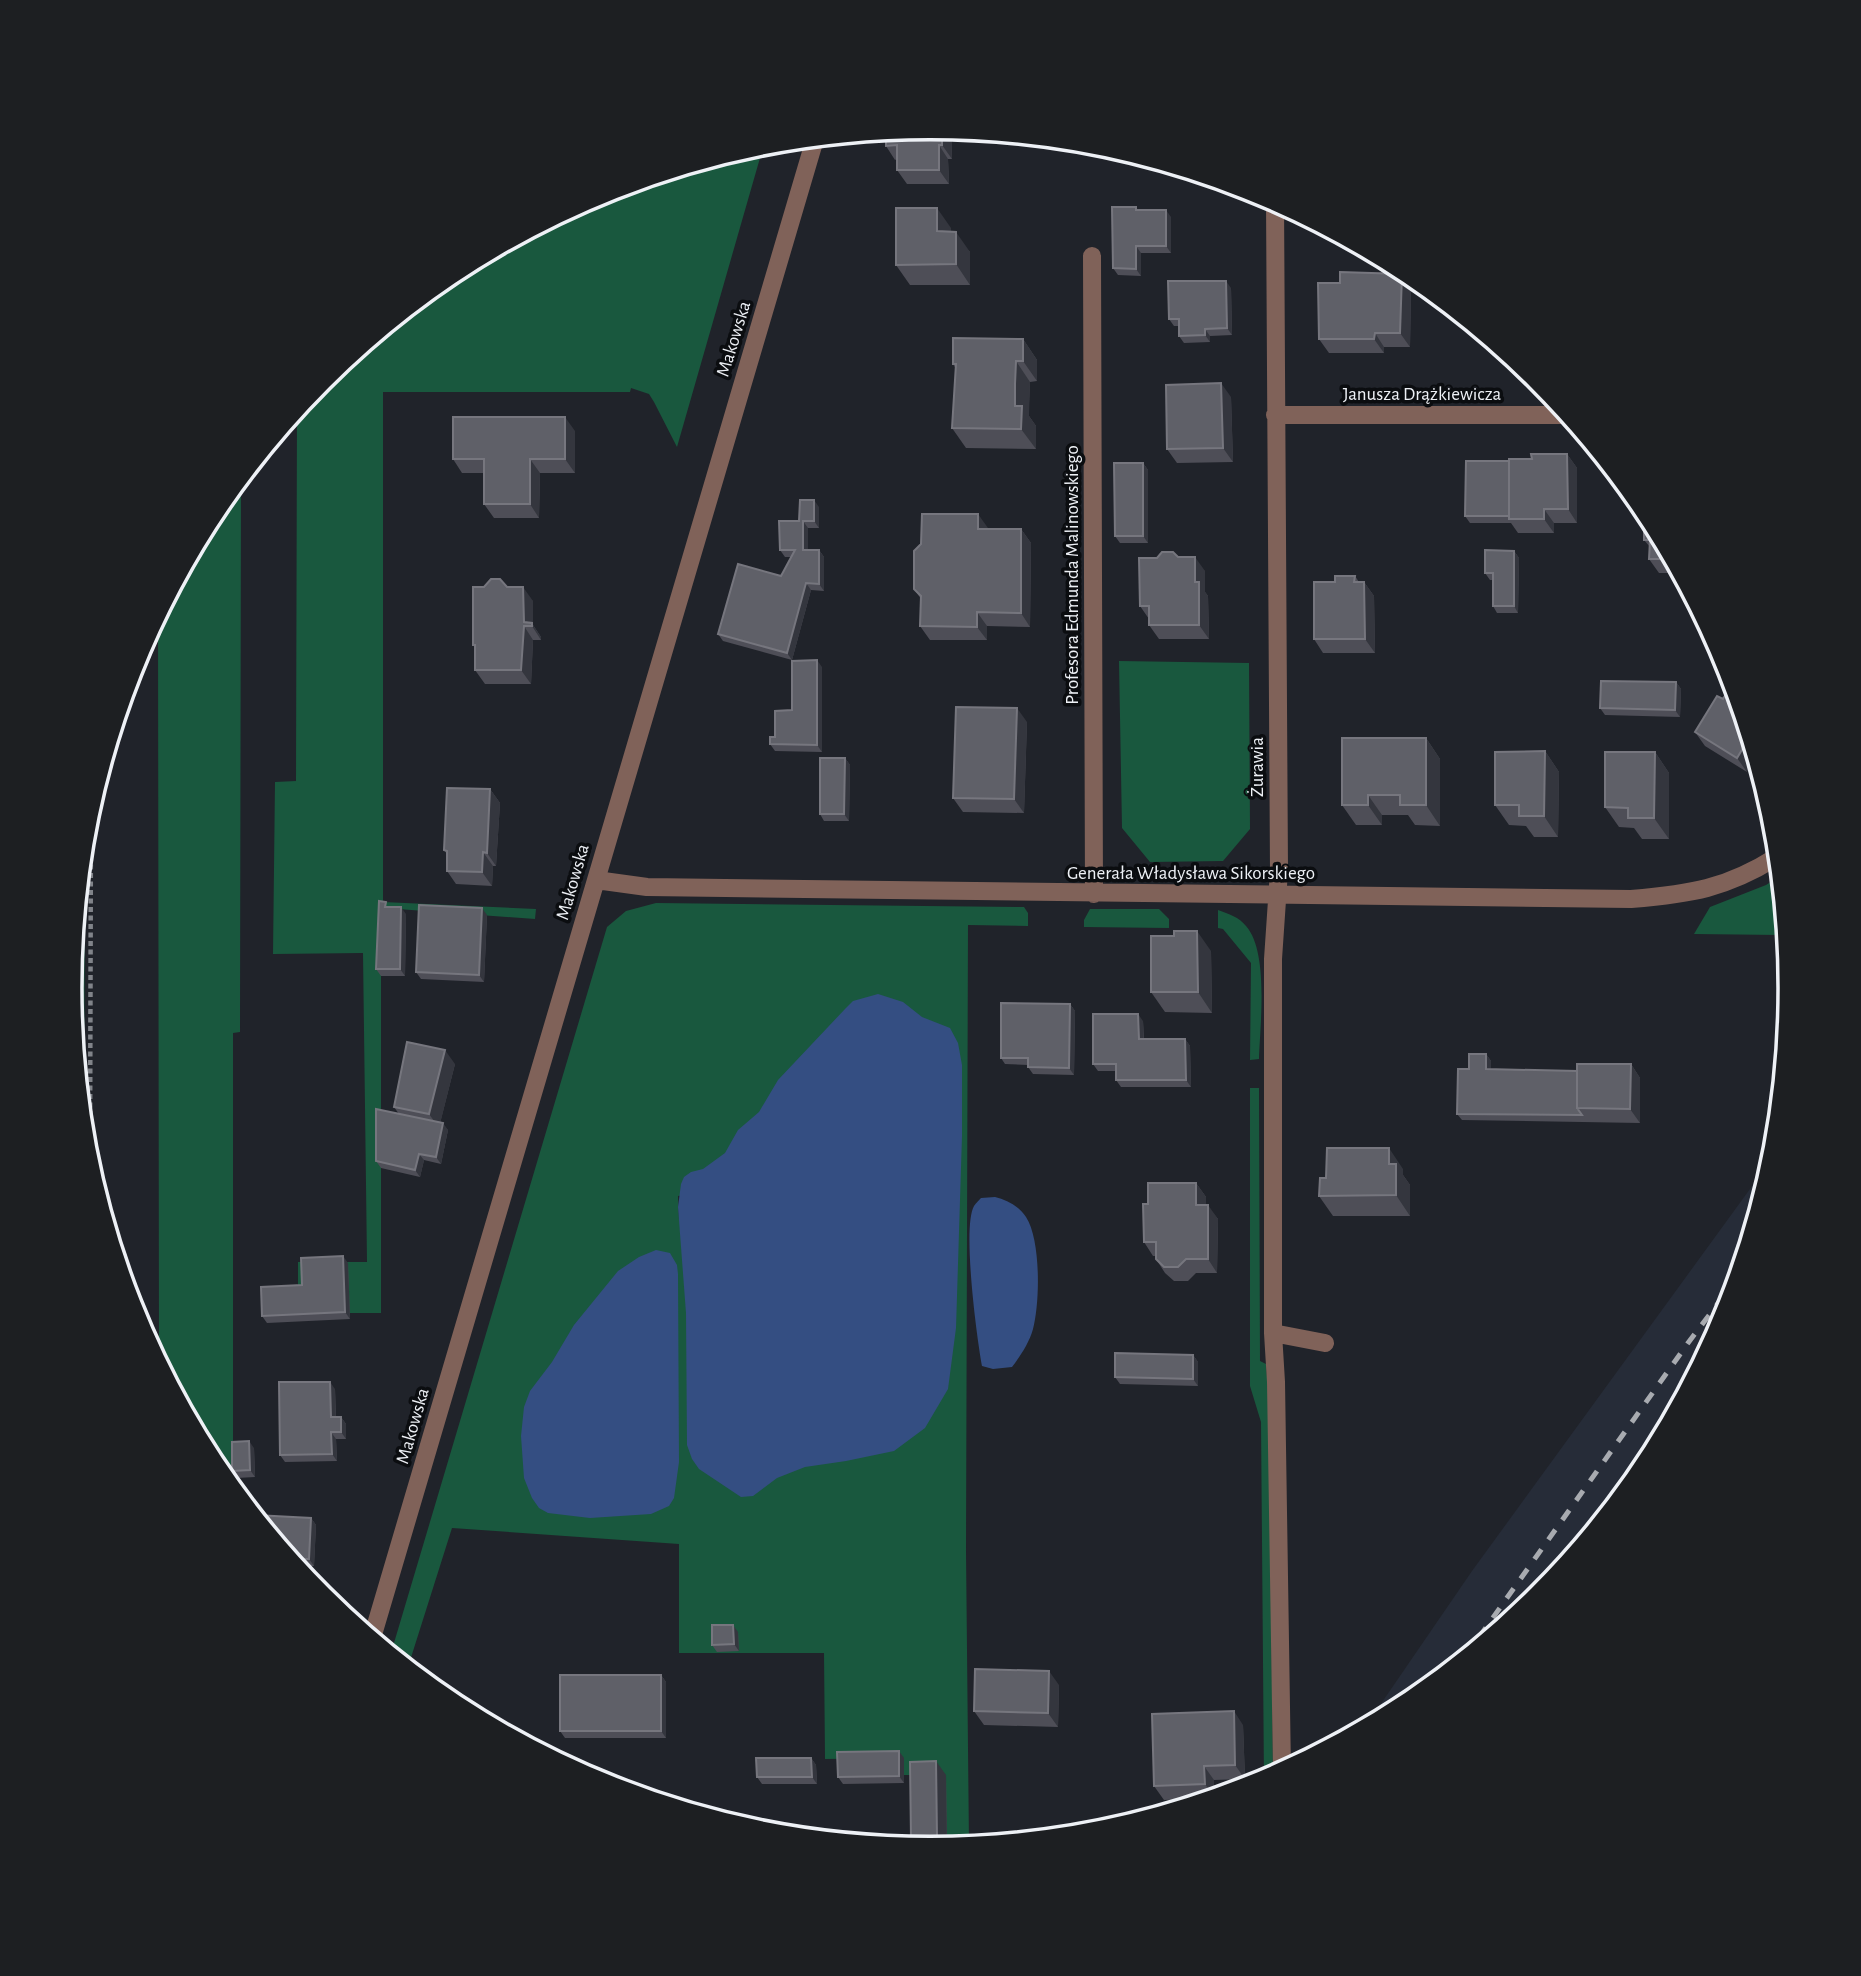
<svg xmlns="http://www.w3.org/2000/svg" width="1861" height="1976" font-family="'Alegreya Sans',sans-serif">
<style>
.built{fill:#262c38}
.green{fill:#19583e;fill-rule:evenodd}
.water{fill:#344e82}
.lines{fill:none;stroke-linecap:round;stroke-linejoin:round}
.path{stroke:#808389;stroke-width:4.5;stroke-dasharray:5 3.5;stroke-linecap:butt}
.minor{stroke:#806259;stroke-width:18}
.rail{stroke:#a8abb0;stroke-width:5;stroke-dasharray:12 12;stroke-linecap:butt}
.wall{fill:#4e4e57}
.shaded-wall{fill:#34363e}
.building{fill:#5f6068;stroke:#76767e;stroke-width:2}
.labels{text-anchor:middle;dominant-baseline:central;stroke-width:7;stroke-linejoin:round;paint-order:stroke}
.street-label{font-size:19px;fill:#eef1f6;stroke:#0b0d10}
.rim{fill:none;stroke:#eef1f6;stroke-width:3.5}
</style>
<rect width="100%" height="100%" fill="#20232a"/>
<path class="built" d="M1774,1156L1725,1318L1646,1466L1539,1597L1408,1704L1365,1727L1472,1571Z"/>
<path class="green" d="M764,144L677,447L654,402L649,394L631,388L630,392H383V902L536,909L535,919L384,908L381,975V1313H350L307,1292L298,1293V1262H367L363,953L273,954L275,782L296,781L297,410L322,379L453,272L602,193Z
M241,479L240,1032L233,1033V1487L215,1466L159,1361L158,616L215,510Z
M1119,661L1249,663L1250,829L1223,861L1150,862L1122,828Z
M85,839L84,1129L70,988Z
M1780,876L1786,935L1694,934L1710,907L1766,885Z
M656,903L1024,907L1028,913V926L968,925L966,1551L969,1845L947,1847L945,1775H904V1758L825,1759L824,1653H679V1544L452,1528L408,1667L391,1653L607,927L626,911ZM769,1130L679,1220L678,1196L684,1195Z
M1090,909H1159L1169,919V928L1084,927V920Z
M1218,910C1229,914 1239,917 1246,926C1269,952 1260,1025 1259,1059L1250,1060L1251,963L1223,929L1218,928Z
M1250,1088H1259L1260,1361L1266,1364L1269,1403L1273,1776L1264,1781L1261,1422L1250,1386Z"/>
<path class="water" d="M878,994L903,1002L922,1017L950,1028L958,1043L962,1065V1136L956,1328L948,1389L925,1428L894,1451L846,1461L805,1467L777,1478L753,1496L741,1497L699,1469L692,1459L687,1445L686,1313L678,1207L681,1184L684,1177L691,1172L703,1169L725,1153L738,1130L759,1112L778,1080L845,1009L853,1001Z
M995,1197C1007,1200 1019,1206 1026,1217C1041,1240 1040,1303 1033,1329C1029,1343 1021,1355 1012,1367L993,1369L982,1366C977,1339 962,1227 974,1206C976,1203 979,1200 981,1198Z
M656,1250L670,1253L677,1265L678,1274L679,1462L674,1498L669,1506L651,1514L590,1518L548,1513L539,1508L532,1498L524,1478L521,1436L524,1407L530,1391L552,1362L574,1325L618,1271L639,1257Z"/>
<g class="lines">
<path class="path" d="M90,1167L91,806"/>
<path class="minor" d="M1275,201L1279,871L1273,959V1333L1276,1382L1282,1771
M1092,256L1094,894
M1275,415H1568
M596,880L647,887L1631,899C1690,894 1726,889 1778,856
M1273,1333L1325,1343
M372,1638L815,139"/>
<path class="rail" d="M1465,1657L1688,1343L1738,1277"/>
</g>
<path class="wall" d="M931,128L951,130L952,159H948L949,184H907L897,170V159L895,160L886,146Z
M1136,207L1138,210L1171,217V253H1141V276L1118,275L1113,268Z
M951,228V232L970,252V285H910L896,265Z
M1402,274L1411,288L1410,347H1384V353H1329L1319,339L1340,283Z
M1231,288L1232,335L1210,336V342L1184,343L1179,336V326H1174L1169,319Z
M1023,339L1037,360V381L1030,382L1029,404V416L1036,426V449L966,448L952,428L956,369L953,364Z
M1231,397L1233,462L1177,463L1167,449Z
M575,431V473H540L539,518H494L484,504V473H462L453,459Z
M1567,454L1577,468V523H1554V533H1518L1511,523H1470L1465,516L1509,461L1532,459Z
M1143,463L1148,470V543H1120L1115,536Z
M819,507V528H808V550H819L824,557V591L811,590L792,660L723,641L718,634L781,576L791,557H785L780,550L799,521Z
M1646,510L1680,573H1659L1649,559L1650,547L1644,540Z
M988,528L1021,529L1031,543L1030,627L987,626V640H930L920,626L921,599L914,589Z
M1514,551L1519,558L1518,613H1497L1493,606V580H1490L1485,573Z
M1178,557L1205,571V592L1208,596L1209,639H1159L1149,625V619L1140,606Z
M1355,576L1359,582H1364L1374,596L1375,653H1323L1314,639L1335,582Z
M507,587L533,601V625L541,637V640H533L531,684H485L475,670V648L473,645Z
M822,667V752L775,751L770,744L792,710Z
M1676,682L1681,689L1680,717L1605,715L1600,708Z
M1723,699L1747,772L1705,746L1695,732Z
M1027,722L1024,813L963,812L953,798Z
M1426,738L1440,759V826L1415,825L1408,815H1382V825H1356L1342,805Z
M1545,751L1559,772L1558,837H1534L1526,826L1509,825L1495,805Z
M1655,752L1669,773V839H1642L1634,828L1619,827L1605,807Z
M845,758L850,765L849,821H824L820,814Z
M490,789L500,803L496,866H493L492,886L456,884L447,871V854L444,850Z
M406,914L405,976H381L376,969Z
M487,915L484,982L421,979L416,972Z
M1211,951L1212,1013L1165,1012L1151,992Z
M1070,1004L1075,1011L1074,1075L1033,1074L1028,1067V1065L1005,1064L1001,1058Z
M1143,1021L1144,1039H1185L1190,1046L1191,1087H1121L1116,1080V1071H1098L1093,1064Z
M1486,1054L1491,1061V1069L1577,1071L1631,1064L1640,1078V1123L1462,1120L1457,1114L1469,1069Z
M455,1064L440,1123L448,1130L441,1164L424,1160L420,1177L381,1168L376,1161L399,1114L394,1107Z
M1403,1169V1175L1410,1185V1216H1333L1319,1196L1326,1178Z
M1196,1183L1206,1197V1205L1218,1219L1217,1273H1196L1188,1281H1174L1165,1273L1156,1259V1256H1153L1144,1242L1148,1204Z
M348,1263L350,1319L267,1323L262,1316L302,1285Z
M1193,1355L1198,1362V1386L1120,1384L1115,1377Z
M335,1389L336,1417H341L346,1424V1439H336L337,1461L285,1462L280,1455Z
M254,1448L255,1477L237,1478L232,1471Z
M255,1515L311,1518L316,1525L314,1566H297Z
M738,1632L739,1651L717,1652L712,1645Z
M661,1675L666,1682V1738H565L560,1731Z
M1059,1685L1058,1727L984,1725L974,1711Z
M1243,1725L1245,1779L1214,1780V1797L1211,1798L1164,1800L1154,1786Z
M811,1758L816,1765L817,1784H762L757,1777Z
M904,1758V1783L843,1784L838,1777Z
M946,1775L947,1847L930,1848L916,1844L911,1838Z"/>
<path class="shaded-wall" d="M942,129L951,130L952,159L942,145Z
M939,145L948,159L949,184L939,170Z
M937,208L951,228V252L937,231Z
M1166,210L1171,217V253L1166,246Z
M956,232L970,252V285L956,264Z
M1136,246L1141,253V276L1136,269Z
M1402,274L1411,288L1410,347L1400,333Z
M1226,281L1231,288L1232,335L1227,328Z
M1205,329L1210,336V342L1205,335Z
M1375,333L1384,347V353L1374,339Z
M1023,339L1037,360V381L1023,361Z
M1016,361L1030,382L1029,416L1036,426V449L1021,429L1015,406Z
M1221,383L1231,397L1233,462L1223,448Z
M565,417L575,431V473L565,459Z
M1567,454L1577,468V523L1568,509Z
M530,459L540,473L539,518L530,504Z
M1143,463L1148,470V543L1143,536Z
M814,500L819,507V528L814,521Z
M1544,509L1554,523V533L1544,519Z
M978,514L988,528V543L978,529Z
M803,521L808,528V557L803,550Z
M1021,529L1031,543L1030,627L1021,613Z
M819,550L824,557V591L819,584Z
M1514,551L1519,558L1518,613L1514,606Z
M1195,557L1205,571V592L1208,596L1209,639L1199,625L1195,582Z
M1364,582L1374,596L1375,653L1365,639Z
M806,583L811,590L792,660L787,653Z
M523,587L533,601V625L541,637V640L532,626L524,622Z
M977,612L987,626V640L977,627Z
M524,626L533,640L531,684L521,670Z
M817,660L822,667V752L817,745Z
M1676,682L1681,689L1680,717L1675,710Z
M1017,708L1027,722L1024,813L1014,799Z
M1426,738L1440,759V826L1426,805Z
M1749,738L1755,758L1747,772L1737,758Z
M1545,751L1559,772L1558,837L1544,816Z
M1655,752L1669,773V839L1654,818Z
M845,758L850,765L849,821L844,814Z
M490,789L500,803L496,866L487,853Z
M1368,795L1382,815V825L1368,805Z
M483,852L493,866L492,886L482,872Z
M401,907L406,914L405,976L400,969Z
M482,908L487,915L484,982L479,975Z
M1197,931L1211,951L1212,1013L1198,992Z
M1070,1004L1075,1011L1074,1075L1069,1068Z
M1138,1014L1143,1021L1144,1046L1139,1039Z
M1185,1039L1190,1046L1191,1087L1186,1080Z
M445,1050L455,1064L439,1128L429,1114Z
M1486,1054L1491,1061V1076L1486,1069Z
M1631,1064L1640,1078V1123L1630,1109Z
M443,1123L448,1130L441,1164L436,1157Z
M1389,1148L1403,1169V1175L1410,1185V1216L1396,1195L1389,1164Z
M419,1154L424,1160L420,1177L415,1170Z
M1196,1183L1206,1197V1219L1196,1205Z
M1208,1205L1218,1219L1217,1273L1208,1259Z
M343,1256L348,1263L350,1319L345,1312Z
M1193,1355L1198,1362V1386L1193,1379Z
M330,1382L335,1389L336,1424L331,1417Z
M341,1417L346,1424V1439L341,1432Z
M331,1432L336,1439L337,1461L332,1454Z
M249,1441L254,1448L255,1477L250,1470Z
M311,1518L316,1525L314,1566L309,1559Z
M733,1625L738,1632L739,1651L734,1644Z
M1049,1671L1059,1685L1058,1727L1048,1713Z
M661,1675L666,1682V1738L661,1731Z
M1234,1711L1243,1725L1245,1779L1235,1765Z
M899,1751L904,1758V1783L899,1776Z
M811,1758L816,1765L817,1784L812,1777Z
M936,1761L946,1775L947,1847H942V1844L937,1837Z
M1204,1766L1214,1780V1797L1205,1784Z"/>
<path class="building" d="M931,128L942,129V145H939V170H897V145L886,146V132Z
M1112,207H1136V210H1166V246H1136V269L1113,268Z
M896,208H937V231L956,232V264L896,265Z
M1340,272L1402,274L1400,333H1375L1374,339H1319L1318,283H1340Z
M1168,281H1226L1227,328L1205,329V335L1179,336V319H1169Z
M953,338L1023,339V361H1016L1015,384V406H1022L1021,429L952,428L956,364H953Z
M1221,383L1223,448L1167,449L1166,385Z
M453,417H565V459H530V504H484V459H453Z
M1531,454H1567L1568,509H1544V519H1509V459H1532Z
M1466,461H1509V516H1465Z
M1114,463H1143V536H1115Z
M800,500H814V521H803V550H819V584L806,583L787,653L718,634L738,564L781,576L795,550H780L779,521H799Z
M1644,508L1646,510L1672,559H1649L1650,540H1644Z
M922,514H978V529H1021V613L977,612V627L920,626L921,596L914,589V551L921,544Z
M1485,550L1514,551V606H1493V573H1485Z
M1162,552H1173L1178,557H1195V582H1199V625H1149V606H1140L1139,558H1157Z
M1335,576H1355L1354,582H1364L1365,639H1314V582H1335Z
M491,579H500L507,587H523L524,622L532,623V626H524L521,670H475V645H473V587H484Z
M817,660V745L770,744V737H775V711L792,710V661Z
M1601,681L1676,682L1675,710L1600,708Z
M1733,682L1749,738L1737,758L1695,732L1717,696L1723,699Z
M956,707L1017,708L1014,799L953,798Z
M1342,738H1426V805H1400V795H1368V805H1342Z
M1545,751L1544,816H1519V805H1495V752Z
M1605,752H1655L1654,818H1628V808L1605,807Z
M820,758H845L844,814H820Z
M447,788L490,789L487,853L483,852L482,872L447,871V851L444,850Z
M379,901L386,902L385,907H401L400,969H376Z
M419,905L482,908L479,975L416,972Z
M1174,931H1197L1198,992H1151V936H1174Z
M1001,1003L1070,1004L1069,1068L1028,1067V1058H1001Z
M1093,1014H1138L1139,1039H1185L1186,1080H1116V1064H1093Z
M407,1042L445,1050L429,1114L394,1107Z
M1469,1054H1486V1069L1577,1071V1108L1582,1115L1457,1114L1458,1069H1469Z
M1577,1064H1631L1630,1109L1577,1108Z
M376,1109L443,1123L436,1157L419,1154L415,1170L376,1161Z
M1327,1148H1389V1164H1396V1195L1319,1196L1320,1178H1326Z
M1148,1183H1196V1205H1208V1259H1186L1178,1267H1164L1156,1259V1242H1144L1143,1204H1148Z
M343,1256L345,1312L262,1316L261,1287L302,1285L301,1258Z
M1115,1353L1193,1355V1379L1115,1377Z
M279,1382H330L331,1417H341V1432H331L332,1454L280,1455Z
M249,1441L250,1470L232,1471V1442Z
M255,1515L311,1518L309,1559H291Z
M712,1625H733L734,1644L712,1645Z
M975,1669L1049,1671L1048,1713L974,1711Z
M560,1675H661V1731H560Z
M1234,1711L1235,1765L1204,1766L1205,1784L1154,1786L1152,1714Z
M899,1751V1776L838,1777L837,1752Z
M756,1758H811L812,1777H757Z
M936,1761L937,1837L911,1838L910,1762Z
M942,1844V1847L930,1848L890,1845Z"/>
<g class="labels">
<g class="street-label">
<text transform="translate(734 339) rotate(-73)">Makowska</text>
<text x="1422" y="394">Janusza Drążkiewicza</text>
<text transform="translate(1072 575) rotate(-90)">Profesora Edmunda Malinowskiego</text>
<text transform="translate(1257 767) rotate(-90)">Żurawia</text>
<text x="1191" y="873">Generała Władysława Sikorskiego</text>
<text transform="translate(573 882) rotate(-74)">Makowska</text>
<text transform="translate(413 1426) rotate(-74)">Makowska</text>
</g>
</g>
<path d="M0 0H1861V1976H0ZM82 988a848 848 0 1 1 1696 0a848 848 0 1 1-1696 0Z" fill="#1d1f22" fill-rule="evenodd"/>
<path class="rim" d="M82 988a848 848 0 1 1 1696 0a848 848 0 1 1-1696 0Z"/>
</svg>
